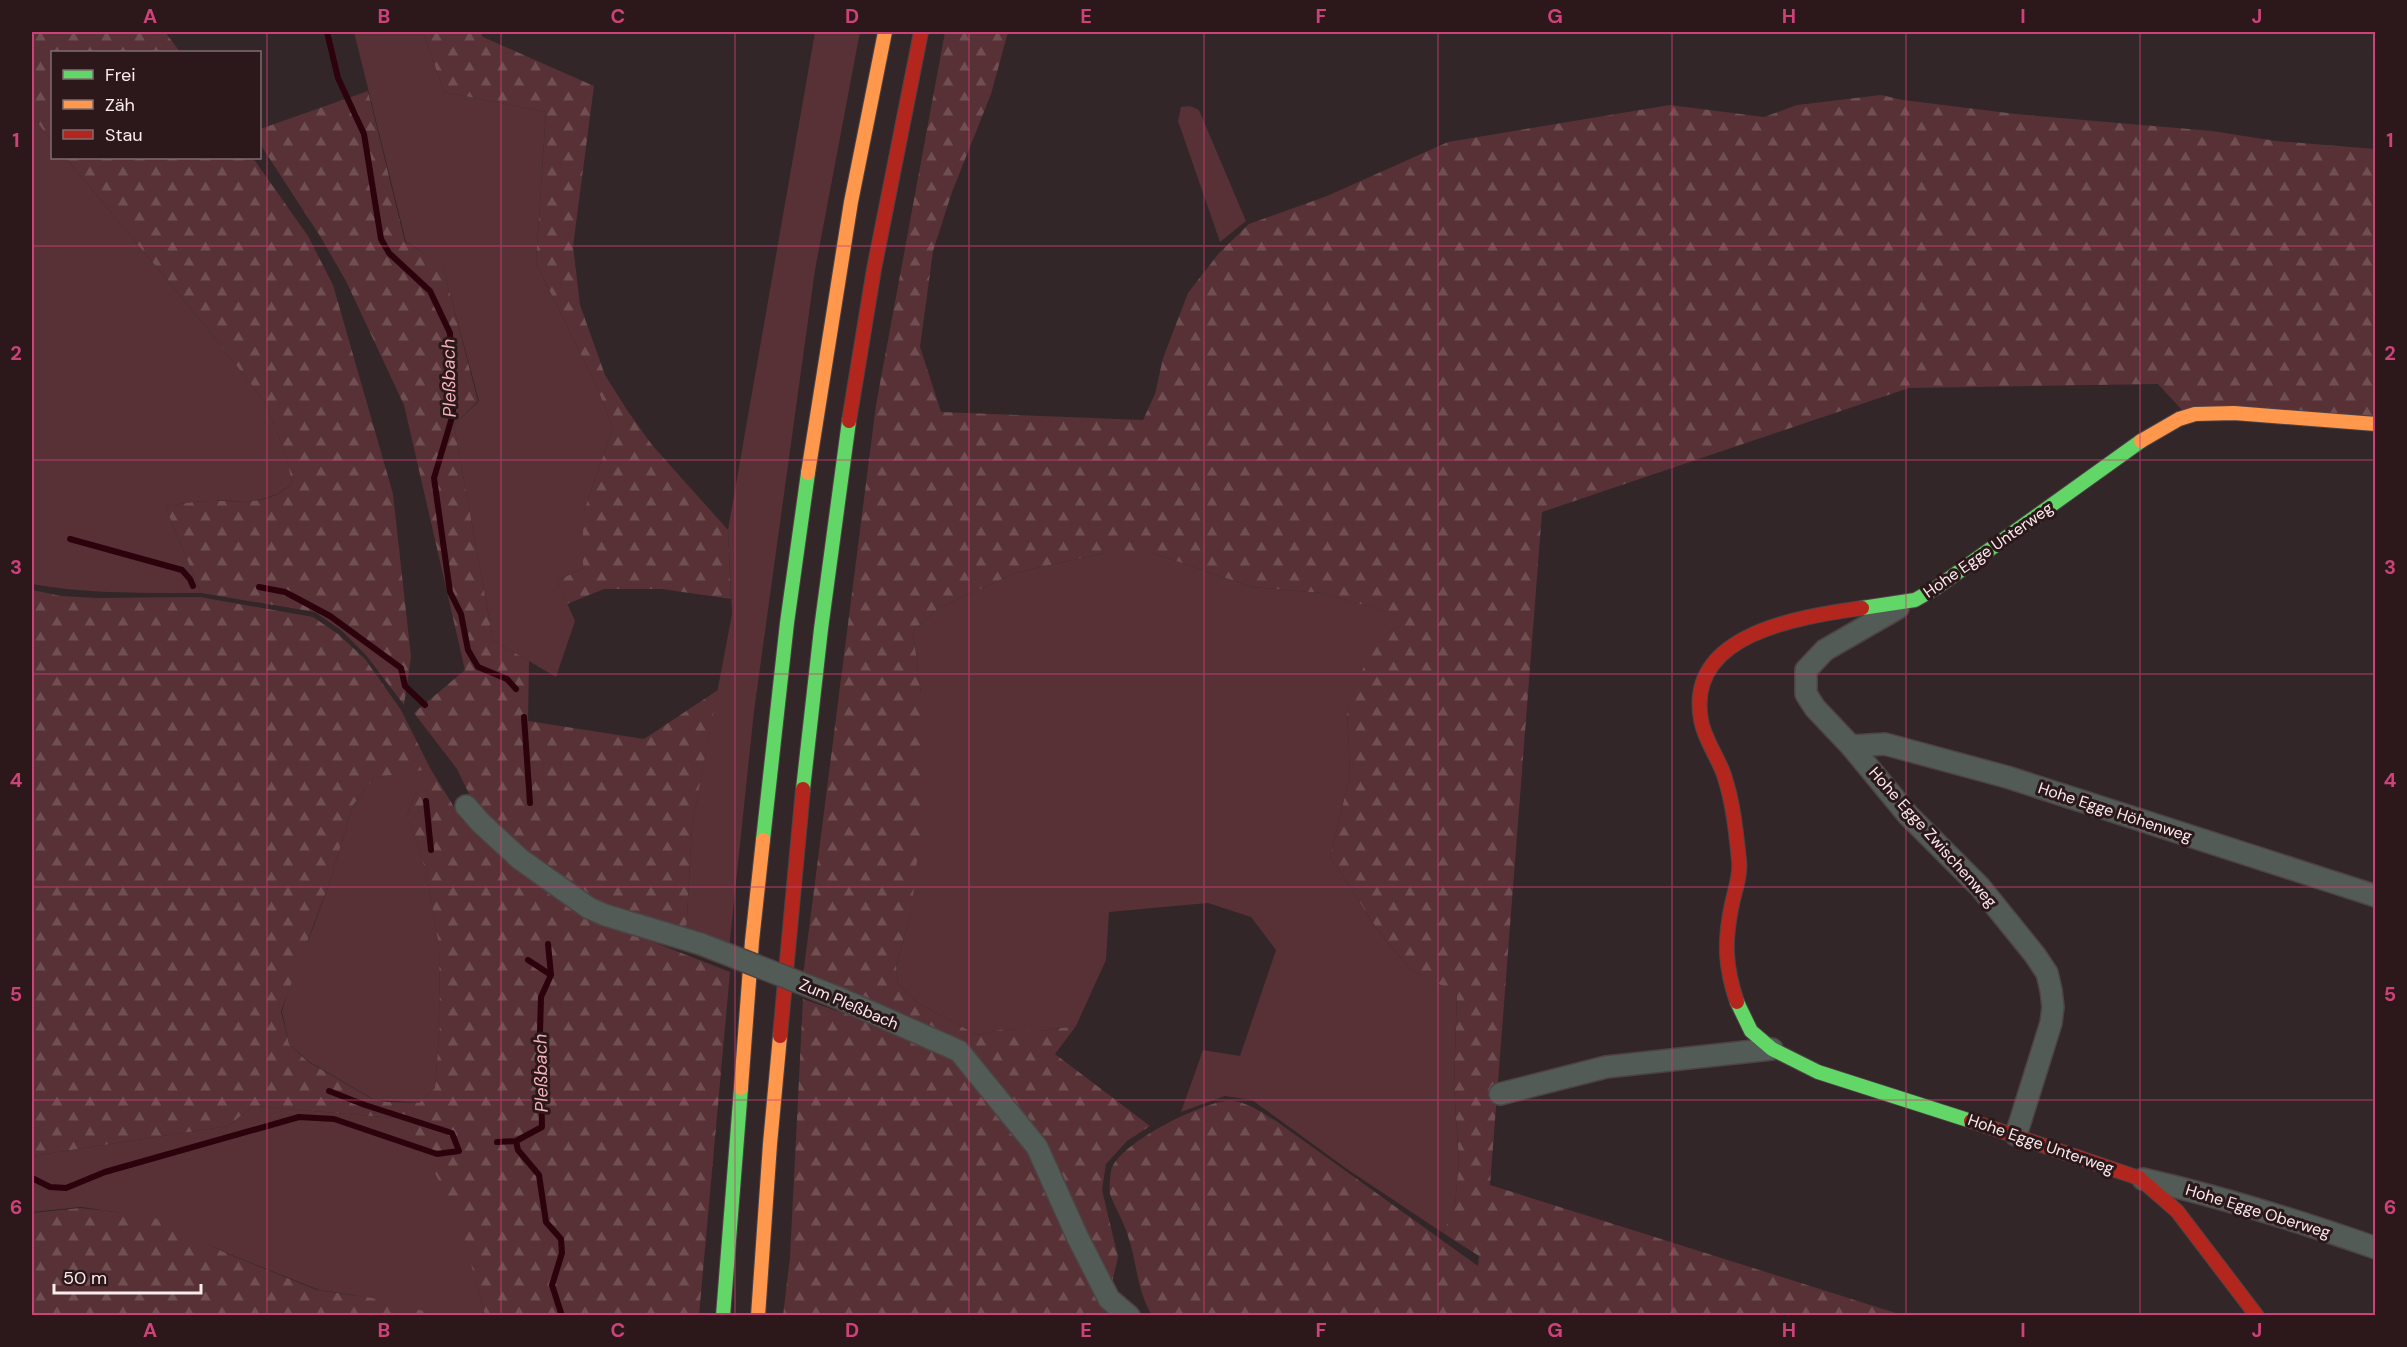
<svg xmlns="http://www.w3.org/2000/svg" width="2407" height="1347" font-family="'DM Sans',sans-serif">
<style>
.grass{fill:#573136}
.forest{fill:url(#forest-firs);fill-rule:evenodd}
.lines{fill:none;stroke-linecap:round;stroke-linejoin:round}
.stream{stroke:#2c030c;stroke-width:6}
.street-casing{stroke:#4d4244;stroke-width:24}
.fast-casing{stroke:#4d4244;stroke-width:16}
.slow-casing{stroke:#4d4244;stroke-width:16}
.jam-casing{stroke:#4d4244;stroke-width:16}
.street{stroke:#535b57;stroke-width:21}
.fast{stroke:#63d668;stroke-width:14}
.slow{stroke:#ff974d;stroke-width:14}
.jam{stroke:#b3261e;stroke-width:14}
.street-bridge-casing{stroke:#4d4244;stroke-width:24;stroke-linecap:butt}
.street-bridge{stroke:#535b57;stroke-width:21}
.grid{fill:none;stroke:#cd4278;stroke-width:1.5;stroke-opacity:0.55}
.labels{text-anchor:middle;dominant-baseline:central;stroke-width:6;stroke-linejoin:round;paint-order:stroke}
.street-label{font-size:16px;fill:#faebec;stroke:#2c181b}
.water-label{font-size:18px;font-style:italic;fill:#f3b3b9;stroke:#2c181b}
.neatline{fill:none;stroke:#cd4278;stroke-width:2}
.grid-label{font-size:20px;text-anchor:middle;font-weight:bold;fill:#cd4278}
</style>
<defs>
<pattern id="forest-firs" width="22" height="20" patternUnits="userSpaceOnUse" patternTransform="scale(1.5)"><rect width="22" height="20" fill="#573136"/><path d="M5 1l3.5 6h-7zM16 11l3.5 6h-7z" fill="#704f53"/></pattern>
</defs>
<rect width="100%" height="100%" fill="#322628"/>
<path class="grass" d="M354,32H423L444,92L546,112L536,263L596,385L613,428L583,514V568L557,581L575,621L556,677L493,640L454,425L479,401L442,264L406,242Z
M815,32H860L815,270L754,711L729,949L686,936L692,825L732,614L728,530Z
M1190,106L1199,110L1246,221L1220,242L1178,121L1181,107Z
M32,116L52,141V158H66L202,322L265,402L286,455L292,484C265,506 245,500 212,501C197,501 181,504 165,506L201,593C144,593 87,594 32,584Z
M1105,553H1153L1252,587L1322,593L1403,616L1400,626L1388,633L1347,707L1350,776L1330,856L1379,932L1411,970L1457,992L1454,1089L1459,1160L1455,1206L1443,1233L1347,1169L1252,1100L1225,1096L1181,1112L1203,1050L1240,1056L1276,950L1251,917L1208,903L1109,912L1106,960L1076,1026L1040,1031L1003,1029L977,1035L918,1003L898,984L896,965L911,914L921,694L913,631L940,607L1018,572Z
M430,768L414,797L407,816L426,870L439,946L440,1023L435,1088L419,1103L373,1099L308,1061L289,1044L282,1011L294,972L313,928L330,881L353,805L374,778Z
M253,1106L407,1119L460,1221L485,1315H440L354,1295L319,1290L229,1254L150,1217L81,1207L32,1212V1156L228,1126Z"/>
<path class="forest" d="M32,32H165L180,52H52V141L32,116Z
M423,32H480L483,37L594,86L573,246L580,305L605,375L627,410L652,445L728,530L731,599L662,589H604L567,604L557,581L583,568V514L613,428L596,385L536,263L546,112L444,92Z
M945,32H1008L991,94L952,192L933,251L920,347L941,412L1143,420L1155,394L1163,358L1188,293L1219,253L1249,224L1327,196L1448,142L1670,105L1764,117L1797,105L1881,95L1903,100L2016,114L2212,131L2276,141L2375,149V419L2182,410L2158,384L1909,388L1542,512L1490,1185L1902,1315H1152C1137,1292 1137,1262 1128,1236C1124,1222 1115,1208 1110,1194C1109,1188 1110,1177 1111,1171C1117,1144 1199,1104 1226,1101C1244,1099 1262,1113 1276,1121L1478,1266L1479,1256L1443,1233L1455,1205L1459,1160L1454,1089L1457,993L1411,970L1379,932L1330,856L1350,776L1347,707L1370,652L1388,633L1400,626L1402,616L1322,593L1252,587L1153,553H1105L1018,572L940,607L913,631L921,694L925,791L911,914L896,965L898,984L918,1003L977,1035L1003,1029L1040,1031L1076,1026L1055,1054L1150,1126L1127,1141L1106,1164L1102,1190L1118,1257L1111,1287L1079,1232L962,1049L803,976L876,405Z
M368,91L405,242L442,263L478,401L454,425L493,640L529,661L528,721L644,739L718,690L692,825L686,936L608,909L521,851L472,800L457,769L414,713L465,670L404,405L346,281L320,236L260,144V129Z
M66,158H253L308,236L333,285L393,494L411,657L404,705L366,655L342,631L315,612L201,593L165,506C181,504 197,501 212,501C244,500 266,507 292,484L286,455L265,402L202,322Z
M32,590L61,596L97,598L200,597L313,617L338,634L365,659L401,710L430,768L462,820L536,876L638,936L730,972L699,1315H485L459,1220L407,1119L253,1106L228,1126L32,1156ZM429,769L414,797L407,816L426,871L439,946L440,1023L435,1088L419,1103L387,1102L372,1099L307,1061L289,1044L281,1011L330,881L353,805L374,778Z
M839,998L957,1053L1034,1149L1122,1316H783L790,1257L803,999L837,1011Z
M80,1208L151,1216L228,1254L317,1290L372,1298L440,1315H32V1213Z"/>
<g class="lines">
<path class="stream" d="M327,32L338,78L364,134L381,239L389,253L430,291L450,333L453,414L434,478L450,592L461,614L468,650L478,667L507,679L516,689
M70,539L182,570L190,579L193,586
M259,587L285,592L330,616L401,668L405,686L425,705
M524,717L530,803
M426,801L431,850
M548,944L551,975L541,997L540,1032L542,1127L516,1141L518,1150L539,1175L546,1222L561,1239L562,1253L552,1285L562,1316
M528,960L551,975
M497,1142L516,1141
M32,1178L50,1187L66,1188L105,1172L299,1117L334,1119L437,1154L459,1151L452,1133L365,1105L329,1091"/>
<defs>
<path id="street" d="M1898,608L1825,650L1806,670V694L1815,708L1851,746L1908,815L1980,887L2035,955L2047,973L2051,990L2053,1007L2051,1023L2016,1135
M1851,746L1885,744L2007,777L2376,896
M466,806L481,823L520,859L589,908L605,915L701,944
M839,998L959,1051L1037,1147L1077,1236L1109,1299L1129,1316
M1500,1094L1606,1067L1772,1049
M2143,1179C2222,1197 2299,1221 2376,1248"/>
<path id="fast" d="M1862,608L1915,600L1936,588L2141,441
M803,789L821,629L849,421
M763,840L787,623L808,473
M1737,1002L1751,1031L1772,1049L1818,1072L1971,1121
M723,1316L741,1088"/>
<path id="slow" d="M2141,441L2179,419L2195,414L2234,413L2376,424
M808,473L851,202L885,32
M741,1088L752,941L763,840
M758,1316L770,1144L780,1036"/>
<path id="jam" d="M849,421L874,269L921,32
M1737,1002C1725,967 1724,941 1732,904C1735,890 1741,874 1739,860C1736,831 1733,802 1724,775C1718,757 1704,739 1701,720C1685,633 1800,617 1862,608
M780,1036L803,789
M1971,1121L2139,1178L2177,1211L2257,1316"/>
</defs>
<use href="#street" class="street-casing"/>
<use href="#fast" class="fast-casing"/>
<use href="#slow" class="slow-casing"/>
<use href="#jam" class="jam-casing"/>
<use href="#street" class="street"/>
<use href="#fast" class="fast"/>
<use href="#slow" class="slow"/>
<use href="#jam" class="jam"/>
<defs>
<path id="street-bridge" d="M701,944L839,998"/>
</defs>
<use href="#street-bridge" class="street-bridge-casing"/>
<use href="#street-bridge" class="street-bridge"/>
</g>
<path class="grid" d="M267,32V1316M501,32V1316M735,32V1316M969,32V1316M1204,32V1316M1438,32V1316M1672,32V1316M1906,32V1316M2140,32V1316M32,246H2376M32,460H2376M32,674H2376M32,887H2376M32,1100H2376"/>
<g class="labels">
<g class="street-label">
<text transform="translate(1988 550) rotate(-35)">Hohe Egge Unterweg</text>
<text transform="translate(2115 812) rotate(18)">Hohe Egge Höhenweg</text>
<text transform="translate(1933 837) rotate(48)">Hohe Egge Zwischenweg</text>
<text transform="translate(849 1004) rotate(23)">Zum Pleßbach</text>
<text transform="translate(2041 1144) rotate(19)">Hohe Egge Unterweg</text>
<text transform="translate(2258 1211) rotate(17)">Hohe Egge Oberweg</text>
</g>
<g class="water-label">
<text transform="translate(449 378) rotate(-91)">Pleßbach</text>
<text transform="translate(541 1073) rotate(-91)">Pleßbach</text>
</g>
</g>
<rect width="2407" height="1347" fill="none" stroke="#2c181b" stroke-width="66"/>
<rect x="51" y="51" width="210" height="108" fill="#2c181b" stroke="#7e6c6f" stroke-width="1.5"/>
<rect x="63" y="70" width="30" height="9" fill="#63d668" stroke="#7e6c6f" stroke-width="1.5"/>
<text x="105" y="81" font-size="18" fill="#faebec">Frei</text>
<rect x="63" y="100" width="30" height="9" fill="#ff974d" stroke="#7e6c6f" stroke-width="1.5"/>
<text x="105" y="111" font-size="18" fill="#faebec">Zäh</text>
<rect x="63" y="130" width="30" height="9" fill="#b3261e" stroke="#7e6c6f" stroke-width="1.5"/>
<text x="105" y="141" font-size="18" fill="#faebec">Stau</text>
<path d="M54 1284v9h147v-9" fill="none" stroke="#faebec" stroke-width="3"/>
<text x="63" y="1284" font-size="18" fill="#faebec" stroke="#2c181b" stroke-width="4.5" paint-order="stroke">50 m</text>
<rect x="33" y="33" width="2341" height="1281" class="neatline"/>
<g class="grid-label">
<text x="150" y="23">A</text>
<text x="384" y="23">B</text>
<text x="618" y="23">C</text>
<text x="852" y="23">D</text>
<text x="1086" y="23">E</text>
<text x="1321" y="23">F</text>
<text x="1555" y="23">G</text>
<text x="1789" y="23">H</text>
<text x="2023" y="23">I</text>
<text x="2257" y="23">J</text>
<text x="16" y="147">1</text>
<text x="2390" y="147">1</text>
<text x="16" y="360">2</text>
<text x="2390" y="360">2</text>
<text x="16" y="574">3</text>
<text x="2390" y="574">3</text>
<text x="16" y="787">4</text>
<text x="2390" y="787">4</text>
<text x="16" y="1001">5</text>
<text x="2390" y="1001">5</text>
<text x="16" y="1214">6</text>
<text x="2390" y="1214">6</text>
<text x="150" y="1337">A</text>
<text x="384" y="1337">B</text>
<text x="618" y="1337">C</text>
<text x="852" y="1337">D</text>
<text x="1086" y="1337">E</text>
<text x="1321" y="1337">F</text>
<text x="1555" y="1337">G</text>
<text x="1789" y="1337">H</text>
<text x="2023" y="1337">I</text>
<text x="2257" y="1337">J</text>
</g>
</svg>
